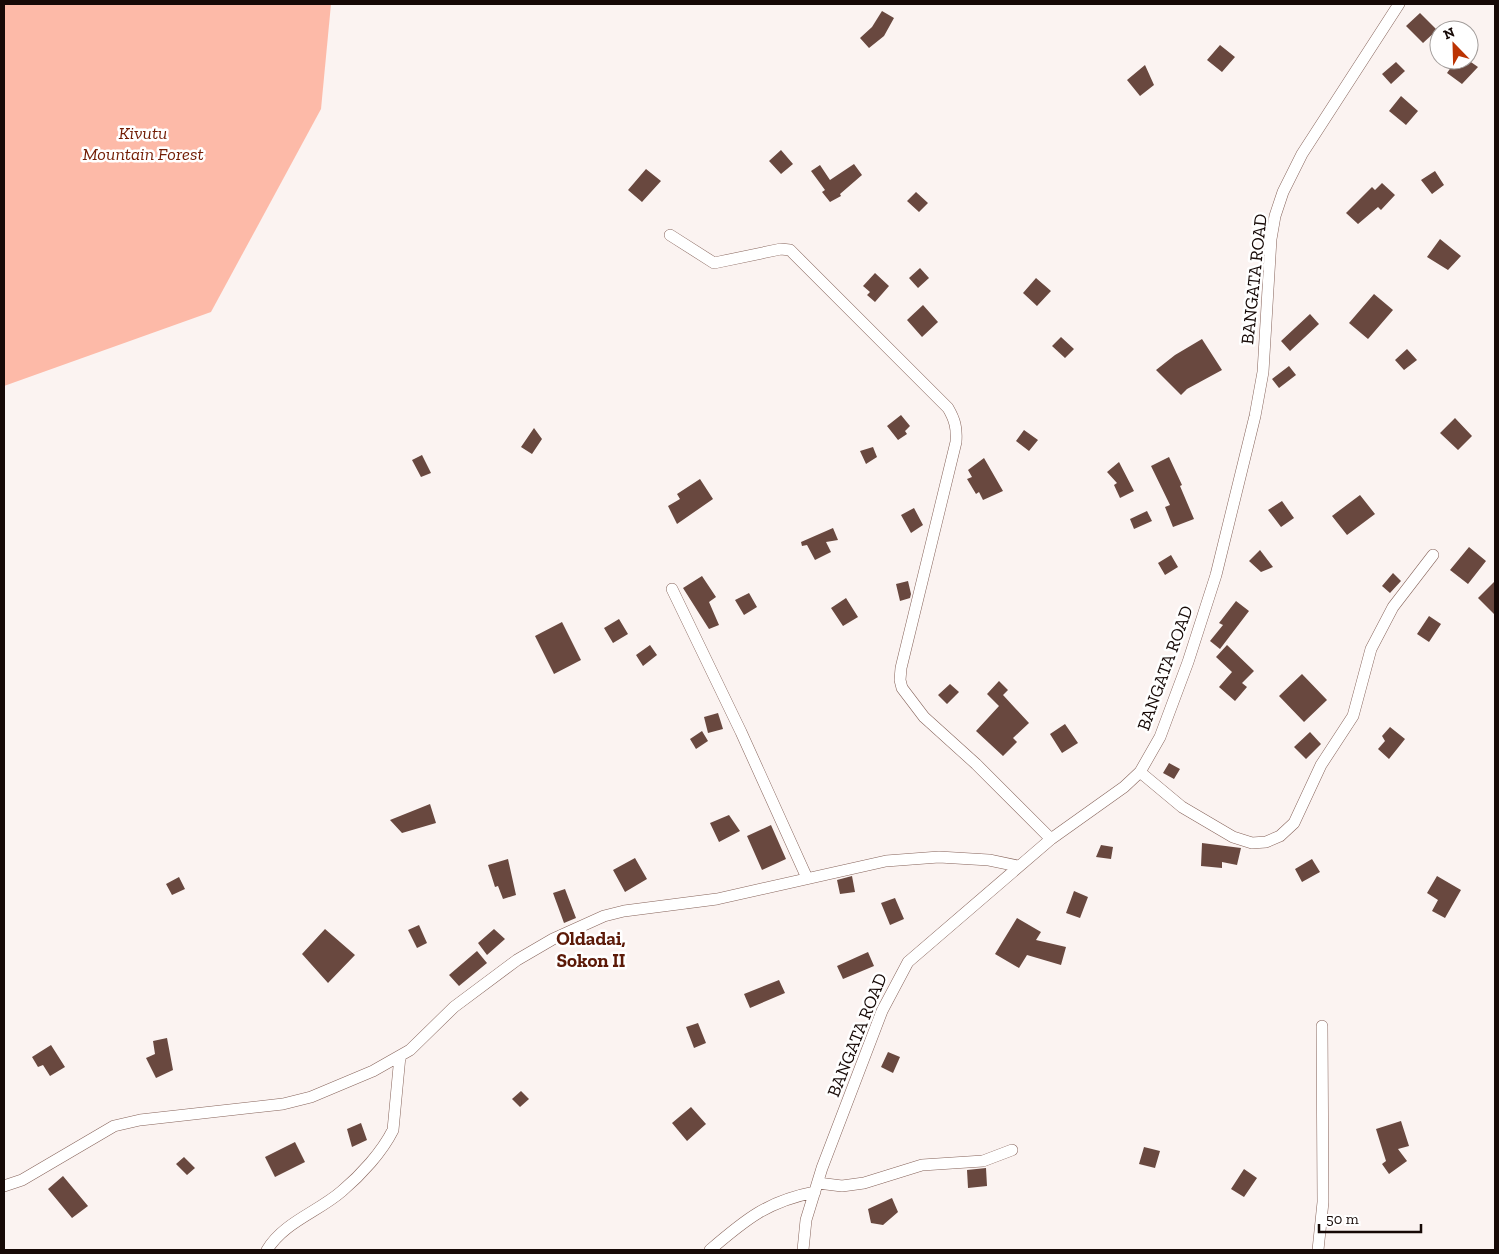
<svg xmlns="http://www.w3.org/2000/svg" width="1499" height="1254" font-family="'Zilla Slab',serif">
<style>
.green{fill:#fdbaa8}
.building{fill:#69483f}
.lines{fill:none;stroke-linecap:round;stroke-linejoin:round}
.minor-casing{stroke:#86635a;stroke-width:12}
.minor{stroke:#fff;stroke-width:11}
.labels{text-anchor:middle;dominant-baseline:central;stroke-width:5;stroke-linejoin:round;paint-order:stroke}
.park-label{font-size:18px;font-style:italic;fill:#721c03;stroke:#fff}
.street-label{font-size:18px;fill:#160906;stroke:#fff}
.neighbourhood-label{font-size:19px;font-weight:bold;fill:#5c1a08;stroke:#fff}
</style>
<rect width="100%" height="100%" fill="#fbf3f1"/>
<path class="green" d="M4,4H331L321,109L211,312L4,386Z"/>
<path class="building" d="M882,11L894,18L884,36L869,48L860,38L872,27Z
M1420,13L1437,30L1423,43L1406,26Z
M1220,45L1235,57L1222,72L1207,60Z
M1463,60H1468L1478,67L1462,84L1447,73L1454,63L1458,67Z
M1396,62L1405,71L1391,84L1382,74Z
M1145,65L1154,85L1140,96L1127,80Z
M1401,96L1418,111L1406,125L1389,111Z
M781,150L793,164L781,174L769,161Z
M854,164L862,175L840,194L841,196L830,202L822,192L825,190L811,171L820,165L830,180Z
M646,169L661,181L642,202L628,190Z
M1435,171L1444,185L1432,194L1421,180Z
M1382,183L1395,195L1381,210L1378,207L1358,224L1346,213L1372,187L1375,190Z
M916,192L928,203L919,212L907,201Z
M1440,239L1461,256L1448,270L1427,257Z
M920,268L929,278L918,288L909,278Z
M875,273L889,286L875,302L867,295L870,292L863,286Z
M1036,278L1051,291L1037,306L1023,293Z
M1374,294L1393,310L1368,339L1349,323Z
M923,305L938,322L922,337L907,320Z
M1310,314L1319,324L1290,351L1281,341Z
M1061,337L1074,349L1065,358L1052,346Z
M1202,339L1222,370L1187,389L1181,395L1156,370L1175,355Z
M1407,349L1417,360L1404,370L1395,360Z
M1289,366L1296,375L1279,388L1272,379Z
M901,415L910,426L905,431L907,434L898,440L887,426Z
M1455,418L1472,436L1458,450L1440,433Z
M534,428L542,439L532,454L521,447Z
M1024,430L1038,440L1029,451L1016,441Z
M873,447L877,457L866,464L860,451Z
M422,455L431,473L421,477L412,460Z
M1169,457L1182,485L1180,486L1194,519L1173,527L1165,507L1170,505L1151,466Z
M984,458L1003,491L983,500L979,492L976,494L967,479L972,477L968,470Z
M1119,462L1134,491L1120,498L1114,485L1117,483L1107,472Z
M700,479L713,499L677,524L668,506L680,499L677,494Z
M1360,495L1375,514L1347,535L1332,516Z
M1282,501L1294,518L1281,527L1268,510Z
M914,508L923,525L911,533L901,515Z
M1147,511L1152,521L1134,529L1130,519Z
M833,528L838,540L826,542L831,552L815,560L807,545L802,546L801,542Z
M1469,547L1486,561L1468,584L1450,570Z
M1260,550L1273,567L1261,572L1249,561Z
M1171,555L1178,567L1165,575L1158,563Z
M1393,573L1401,581L1390,593L1382,586Z
M702,576L716,597L709,602L719,625L709,629L683,588Z
M908,581L911,594L910,598L900,601L896,584Z
M1495,581V615L1478,598Z
M749,593L757,607L744,615L735,600Z
M846,598L858,617L843,626L831,608Z
M1236,601L1249,611L1220,649L1210,641L1223,625L1219,623Z
M1429,616L1441,624L1429,642L1417,634Z
M619,619L628,634L613,643L604,628Z
M562,622L581,660L554,674L535,636Z
M650,645L657,655L643,666L636,655Z
M1227,645L1254,671L1242,683L1247,687L1235,701L1219,687L1232,672L1216,657Z
M1302,674L1327,700L1304,722L1279,696Z
M999,681L1008,690L1003,695L1029,723L1013,738L1017,742L1003,756L976,731L999,706L987,694Z
M950,684L959,692L947,704L938,695Z
M718,713L723,729L708,733L704,717Z
M1065,724L1078,743L1062,753L1050,734Z
M1390,727L1405,739L1389,759L1378,749L1385,741L1382,736Z
M702,731L708,741L696,749L690,739Z
M1310,732L1321,744L1306,759L1294,747Z
M1169,763L1180,769L1174,779L1163,773Z
M430,804L436,823L402,833L390,820Z
M729,815L740,831L719,842L710,823Z
M771,825L786,859L762,870L747,836Z
M1202,843L1241,848L1237,865L1222,862V868L1201,866Z
M1101,845L1113,847L1111,859L1096,857Z
M635,858L647,879L625,892L613,870Z
M508,859L516,895L503,899L498,886L495,887L488,865Z
M1312,859L1320,872L1302,882L1295,869Z
M852,876L855,892L840,894L837,880Z
M1437,876L1461,890L1445,918L1432,911L1438,900L1427,893Z
M179,877L185,889L172,895L166,884Z
M565,889L576,918L564,923L553,893Z
M1074,891L1088,897L1080,918L1066,913Z
M895,898L904,919L890,925L881,903Z
M1017,918L1041,932L1036,940L1066,947L1061,965L1027,955L1019,968L995,954Z
M419,925L427,943L417,948L408,930Z
M325,929L355,955L328,983L302,954Z
M494,929L505,939L487,955L478,943Z
M477,951L487,963L459,986L449,975Z
M868,952L874,966L843,979L837,966Z
M779,980L785,993L750,1008L744,994Z
M698,1023L706,1043L694,1048L686,1027Z
M167,1038L173,1070L156,1078L146,1058L155,1054L153,1041Z
M51,1045L65,1067L50,1076L43,1065L38,1067L32,1057Z
M888,1052L900,1057L893,1073L881,1067Z
M521,1091L529,1099L520,1107L512,1099Z
M691,1107L706,1124L687,1141L672,1123Z
M1401,1121L1409,1146L1398,1149L1407,1161L1389,1174L1382,1164L1386,1161L1376,1129Z
M361,1123L367,1140L352,1147L347,1129Z
M295,1142L305,1162L275,1177L265,1157Z
M1144,1147L1160,1151L1155,1168L1139,1164Z
M184,1157L195,1168L187,1175L176,1164Z
M986,1168L987,1186L968,1188L967,1170Z
M1244,1169L1257,1178L1244,1197L1231,1189Z
M63,1176L88,1206L72,1218L48,1189Z
M892,1198L898,1212L883,1225L871,1223L868,1209Z"/>
<g class="lines">
<defs>
<path id="minor" d="M670,235L714,263L781,249L790,250L948,408C955,420 957,428 956,442L901,668L900,680L902,688L924,717L976,764L1051,839
M672,589L741,732L807,878
M1140,772L1182,807L1233,837L1252,843L1266,842L1280,836L1294,823L1321,765L1353,716L1371,649L1393,607L1433,555
M818,1183L842,1186L864,1183L922,1165L983,1161L1012,1150
M4,1186L22,1180L114,1126L140,1120L283,1104L311,1097L373,1071L410,1050L454,1007L517,960L553,939L604,916L624,911L717,899L886,861L939,857L989,860L1018,866
M267,1250C284,1222 318,1212 342,1191C361,1175 382,1152 393,1130L400,1056
M710,1250C746,1219 768,1201 815,1192
M803,1250L806,1220L822,1168L882,1011L908,962L1051,839L1124,787L1140,772L1160,737L1188,662L1216,575L1255,416L1263,372L1271,239L1275,216L1283,192L1302,154L1399,4
M1318,1250L1323,1202L1322,1026"/>
</defs>
<use href="#minor" class="minor-casing"/>
<use href="#minor" class="minor"/>
</g>
<g class="labels">
<g class="park-label">
<text x="143" y="133">Kivutu<tspan x="143" dy="21">Mountain Forest</tspan></text>
</g>
<g class="street-label">
<text transform="translate(1254 279) rotate(-84)">BANGATA ROAD</text>
<text transform="translate(1165 668) rotate(-70)">BANGATA ROAD</text>
<text transform="translate(857 1035) rotate(-68)">BANGATA ROAD</text>
</g>
<g class="neighbourhood-label">
<text x="591" y="938">Oldadai,<tspan x="591" dy="22">Sokon II</tspan></text>
</g>
</g>
<rect width="1499" height="1254" fill="none" stroke="#160906" stroke-width="10"/>
<g transform="translate(1454 45) rotate(337)"><circle r="24" fill="#ffffff" stroke="#a29d9b"/>
<path d="M0-4L9 19L0 12L-9 19Z" fill="#bc3303"/>
<text y="-8" font-size="14" font-weight="bold" text-anchor="middle" fill="#160906">N</text>
</g>
<path d="M1319 1224v8h102v-8" fill="none" stroke="#160906" stroke-width="2.5"/>
<text x="1326" y="1224" font-size="15" fill="#160906" stroke="#ffffff" stroke-width="4" paint-order="stroke">50 m</text>
</svg>
